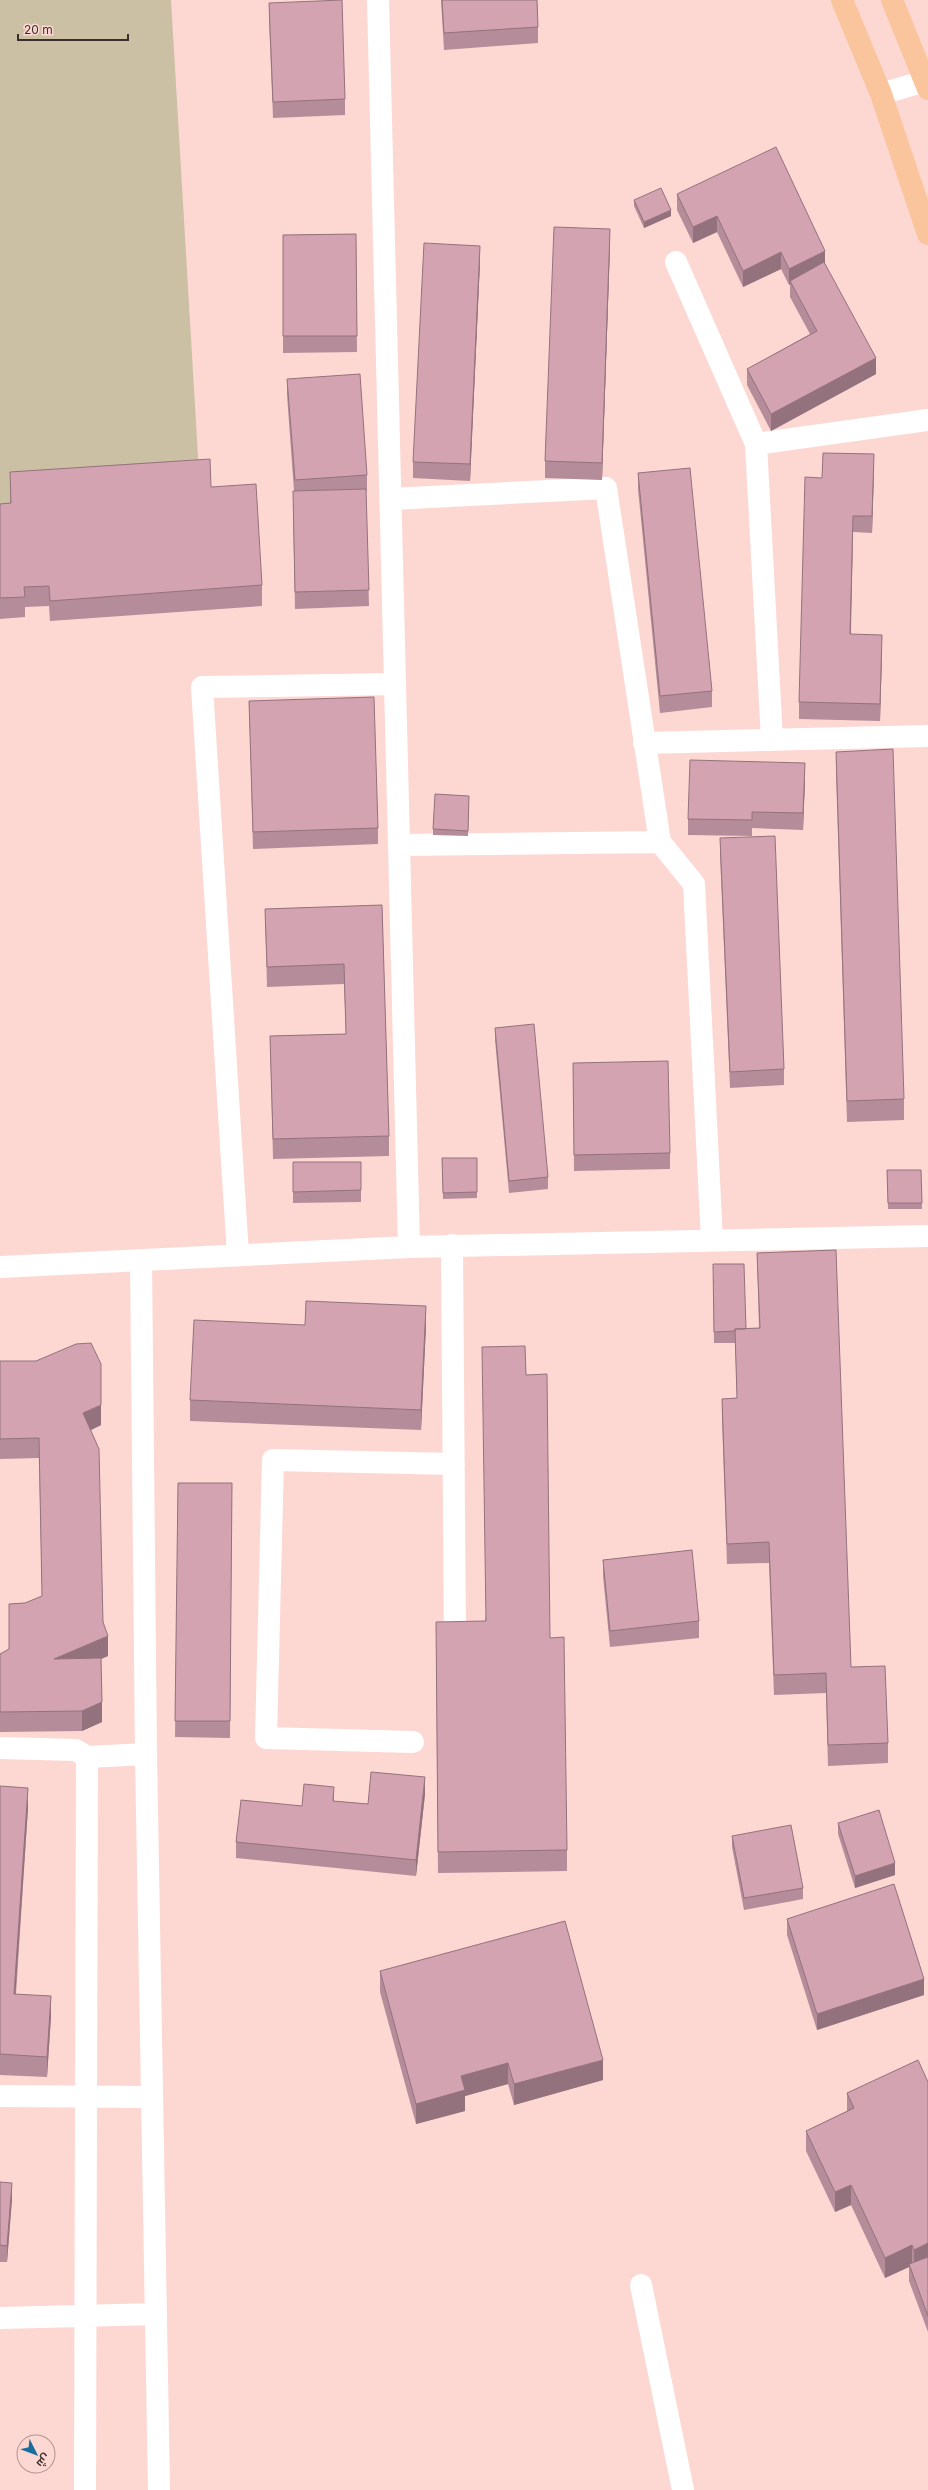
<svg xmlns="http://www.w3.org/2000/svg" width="928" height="2490" font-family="Inter,Cairo,sans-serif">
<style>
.green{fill:#ccc0a4}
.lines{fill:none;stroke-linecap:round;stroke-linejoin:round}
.minor{stroke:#fff;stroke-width:22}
.major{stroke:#fac59c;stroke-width:22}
.wall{fill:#b58c99}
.shaded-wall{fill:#94727d}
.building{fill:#d3a3b2;stroke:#94727d}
</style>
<rect width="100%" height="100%" fill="#fdd8d3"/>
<path class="green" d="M0,0H171L202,524L0,536Z"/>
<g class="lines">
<path class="minor" d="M378,0L409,1247
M881,94L928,80
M676,262L756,444L772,740
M756,444L928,420
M391,499L606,488L660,842
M644,743L928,736
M399,845L660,842L694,884L712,1240
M452,1245L455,1646
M238,1255L202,687L395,684
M141,1260L146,1754L159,2490
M0,1267L409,1247L928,1236
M413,1742L266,1738L273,1460L454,1464
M0,1748L76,1750L87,1757L146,1754
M0,2096L152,2097
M641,2285L683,2490
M0,2318L156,2314
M85,2490L87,1757"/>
<path class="major" d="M842,0L881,94L928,234
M892,0L928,89"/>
</g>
<path class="wall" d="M441,0H537L538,27V43L444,50Z
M269,3L345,99V115L273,118L269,19Z
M677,194L825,264L876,374L771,431L747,385V369L810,334L790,297V284L789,285L781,269L743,287L717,232L693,243L677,210Z
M634,200L671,216L644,228L634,206Z
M356,234L357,352L283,353V235Z
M610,245L602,480L545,478V461Z
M480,262L470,481L413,478V462Z
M287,379L367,475V491H366L369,606L295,609L293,508V491H294L287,395Z
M874,470L872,533L853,532L851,634L882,651L880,721L799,719V702L822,478Z
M10,472L211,487L262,585V606L50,621L49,606L25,607V617L0,619V504L10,503Z
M638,473L712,691V707L660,713L638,489Z
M249,701L378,828V844L253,849Z
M836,752L904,1099V1120L847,1122L836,772Z
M805,779L803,830L752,828V836L688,835V819Z
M469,802L468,836L433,835V829Z
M720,838L784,1069V1085L730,1088L720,854Z
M382,905L389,1136V1156L273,1159L270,1036L346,1034L344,984L267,987L265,909Z
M495,1028L548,1177V1189L509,1193L495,1040Z
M573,1063L670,1153V1169L574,1171Z
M442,1158H477V1198L443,1199Z
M293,1162H361V1202L293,1203Z
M887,1170H921L922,1209H888Z
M757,1253L851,1667L888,1743V1763L828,1766L826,1693L774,1695L769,1563L727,1564L722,1419V1399L737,1398L735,1343H714L713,1275L746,1329L759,1328Z
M305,1325L426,1326L421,1430L190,1421V1400Z
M0,1361L101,1425L91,1430L103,1622L108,1656L101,1659L102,1722L82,1731L0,1732V1654L9,1650V1604L25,1603L42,1596L39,1458L0,1459Z
M526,1375L550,1638L567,1850V1871L438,1873L436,1642L485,1621Z
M178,1483H232L230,1738L175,1737Z
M603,1560L699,1621V1638L610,1647L603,1576Z
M0,1786L28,1808L16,1994L51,2016L47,2077L0,2075Z
M425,1794L416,1876L236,1858V1842L302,1806L334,1801L368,1804Z
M838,1823L895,1875L855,1888L838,1834Z
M732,1836L803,1888V1899L744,1910L732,1847Z
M787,1919L924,1995L817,2030L787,1935Z
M380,1971L603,2080L514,2105L508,2084L465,2096V2111L416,2124L380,1992Z
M928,2082V2332L909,2281V2267L885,2278L851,2205L835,2212L806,2151V2131L847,2111V2093Z
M0,2182L12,2199L7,2262H0Z"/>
<path class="shaded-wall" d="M671,210V216L644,228V222Z
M717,216V232L693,243V227Z
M610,229V245L602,480V463Z
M480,246V262L470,481V464Z
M825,251V268L790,281V284L789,285V269Z
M781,252V269L743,287V271Z
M876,358V374L771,431V414Z
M874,454V470L872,533V516Z
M853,516V532L850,651V634Z
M882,635V651L880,721V704Z
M805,763V779L803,830V813Z
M426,1306V1326L421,1430V1410Z
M101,1405V1425L83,1434V1413Z
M108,1636V1656L54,1679V1659Z
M102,1702V1722L82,1731V1711Z
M425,1777V1794L416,1876V1860Z
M334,1787V1804L333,1801Z
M28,1788V1808L14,2014V1994Z
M895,1863V1875L855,1888V1876Z
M924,1979V1995L817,2030V2014Z
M51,1996V2016L47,2077V2057Z
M603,2060V2080L514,2105V2084Z
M508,2063V2084L465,2096V2111L416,2124V2104L461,2076Z
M12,2183V2199L7,2262V2246Z
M851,2185V2205L835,2212V2192Z
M928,2243V2264L914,2270V2250Z
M912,2245V2266L909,2264V2267L885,2278V2258Z"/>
<path class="building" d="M342,0L345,99L273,102L269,3Z
M442,0H537L538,27L444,33Z
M776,147L825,251L789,269L781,252L743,271L717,216L693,227L677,194Z
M661,188L671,210L644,222L634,200Z
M554,227L610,229L602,463L545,461Z
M356,234L357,336H283V235Z
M424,243L480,246L470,464L413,462Z
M824,262L876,358L771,414L747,369L817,331L790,281Z
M360,374L367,475L295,480L287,379Z
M823,453L874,454L872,516H853L850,634L882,635L880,704L799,702L805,477L822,478Z
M210,459L211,487L256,484L262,585L50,601L49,586L24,587L25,597L0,598V504L11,503L10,472Z
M690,468L712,691L660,696L638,473Z
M366,489L369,590L295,592L293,491Z
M374,697L378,828L253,832L249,701Z
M893,749L904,1099L847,1101L836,752Z
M690,760L805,763L803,813L752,812V820L688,819Z
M435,794L469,796L468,831L433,829Z
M775,836L784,1069L730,1072L720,838Z
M382,905L389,1136L273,1139L270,1036L346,1034L344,964L267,967L265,909Z
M534,1024L548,1177L509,1181L495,1028Z
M668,1061L670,1153L574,1155L573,1063Z
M442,1158H477V1192L443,1193Z
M293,1162H361V1190L293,1192Z
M887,1170H921L922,1203H888Z
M836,1250L851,1667L885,1666L888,1743L828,1745L826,1673L774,1675L769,1542L727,1544L722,1399L737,1398L735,1329L760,1328L757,1253Z
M713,1264H744L746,1329H735V1331L714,1332Z
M306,1301L426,1306L421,1410L190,1400L194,1320L305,1325Z
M91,1343L101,1364V1405L83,1413L99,1449L103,1622L108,1636L54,1659L101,1658L102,1702L82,1711L0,1712V1654L9,1649V1604L25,1603L42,1596L39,1438L0,1439V1361H36L76,1344Z
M525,1346L526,1375L547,1374L550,1638L564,1637L567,1850L438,1852L436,1622L486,1621L482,1347Z
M178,1483H232L230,1721H175Z
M692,1550L699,1621L610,1631L603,1560Z
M371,1772L425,1777L416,1860L236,1842L241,1800L302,1806L304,1784L334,1787L333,1801L368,1804Z
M0,1786L28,1788L14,1994L51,1996L47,2057L0,2054Z
M879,1810L895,1863L855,1876L838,1823Z
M791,1825L803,1888L744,1898L732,1836Z
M894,1884L924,1979L817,2014L787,1919Z
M565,1921L603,2060L514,2084L508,2063L461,2076L465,2090L416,2104L380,1971Z
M918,2060L928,2082V2243L914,2250L912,2245L885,2258L851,2185L835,2192L806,2131L854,2108L847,2093Z
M0,2182L12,2183L7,2246L0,2245Z
M928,2257V2316L909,2264Z"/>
<g transform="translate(36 2454) rotate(132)"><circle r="19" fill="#fdd8d3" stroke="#b09490"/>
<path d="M0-3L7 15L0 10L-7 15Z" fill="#196e9e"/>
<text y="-6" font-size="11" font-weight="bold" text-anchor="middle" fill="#3c2e2c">ش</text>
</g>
<path d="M18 34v6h110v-6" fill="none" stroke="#3c2e2c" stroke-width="2"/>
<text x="24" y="34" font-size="12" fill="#3c2e2c" stroke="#fdd8d3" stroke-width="3" paint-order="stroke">20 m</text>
</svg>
